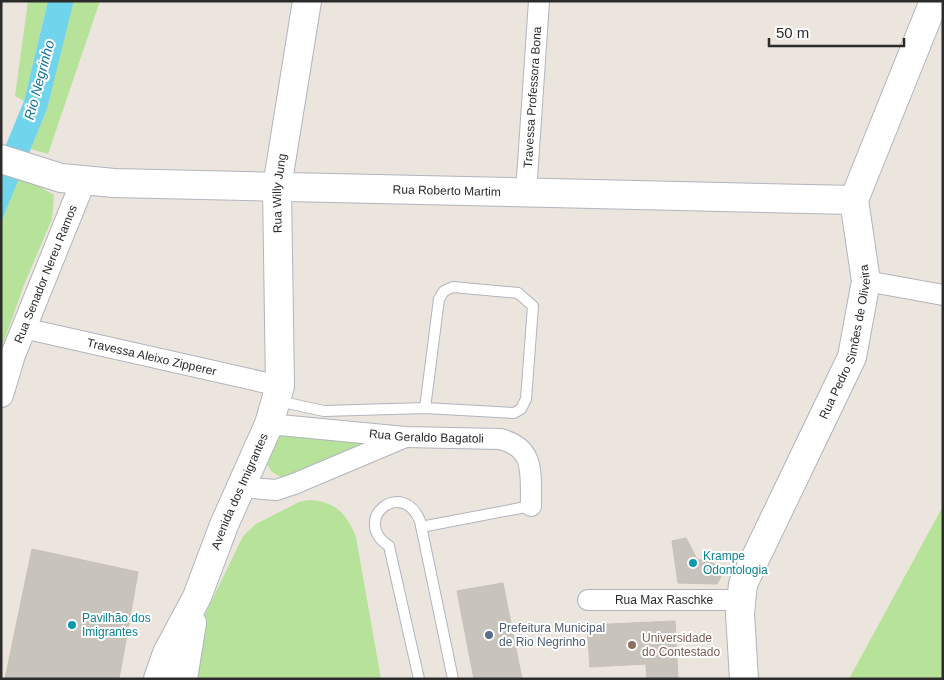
<svg xmlns="http://www.w3.org/2000/svg" width="944" height="680" font-family="Arial,sans-serif">
<style>
.green{fill:#b7e29a}
.water{fill:#71d4ed}
.building{fill:#c8c3bb;stroke:#c8c0b6}
.lines{fill:none;stroke-linecap:round;stroke-linejoin:round}
.service-casing{stroke:#b1b4be;stroke-width:12}
.minor-casing{stroke:#b1b4be;stroke-width:22}
.tertiary-casing{stroke:#b1b4be;stroke-width:26}
.secondary-casing{stroke:#b1b4be;stroke-width:30}
.service{stroke:#fff;stroke-width:10}
.minor{stroke:#fff;stroke-width:20}
.tertiary{stroke:#fff;stroke-width:24}
.secondary{stroke:#fff;stroke-width:28}
.culture-dot{fill:#0f9aa8;stroke:#fff;stroke-width:2}
.service-dot{fill:#5c6f8a;stroke:#fff;stroke-width:2}
.education-dot{fill:#8d6e63;stroke:#fff;stroke-width:2}
.labels{text-anchor:middle;dominant-baseline:central;stroke-width:4;stroke-linejoin:round;paint-order:stroke}
.street-label{font-size:12px;fill:#2b2b2b;stroke:#fff}
.culture-label{font-size:12px;fill:#0d838f;stroke:#fff;text-anchor:start}
.service-label{font-size:12px;fill:#4e5e75;stroke:#fff;text-anchor:start}
.education-label{font-size:12px;fill:#785e54;stroke:#fff;text-anchor:start}
.water-label{font-size:14px;font-style:italic;fill:#0f739a;stroke:#fff}
</style>
<rect width="100%" height="100%" fill="#ece5dd"/>
<path class="green" d="M28,1H48L24,101L15,96Z
M72,1H100L48,154L31,149L47,109Z
M20,175L54,195L52,219L24,285L1,350V223Z
M293,435L378,442L282,478L272,472L266,463L272,441L281,436Z
M309,500C335,501 347,514 356,537L381,679H191L201,623L243,536L256,524L299,502Z
M943,506V679H849Z"/>
<path class="water" d="M48,1H72L73,4L47,109L1,223V157L24,101Z"/>
<path class="building" d="M686,538L697,559L726,567L717,584L678,583L672,541Z
M32,549L138,572L119,679H5Z
M503,583L522,679H474L457,591Z
M675,621L678,679H647L646,664L590,667L587,625Z"/>
<g class="lines">
<defs>
<path id="service" d="M278,401L324,411L425,408L514,413L521,409L526,399L533,306L518,293L453,287L444,291L439,299L425,408
M421,527L531,506
M419,679L389,546C350,520 402,477 420,521L453,679"/>
<g id="minor">
<path id="s1" d="M526,193L539,1"/>
<path d="M866,281L943,295"/>
<path id="s2" d="M23,328L280,386"/>
<path id="s3" d="M269,424L405,437L500,439C537,448 530,476 531,506"/>
<path d="M240,487L276,490L294,484L403,438"/>
<path id="s4" d="M588,600H740"/>
</g>
<g id="tertiary">
<path id="s5" d="M1,395L13,355L83,182"/>
</g>
<g id="secondary">
<path id="s6" d="M1,159L61,178L114,183L854,200"/>
<path id="s7" d="M158,679L167,653L197,597L224,525L269,424L280,386L277,187L307,1"/>
<path d="M183,679L192,623"/>
<path id="s8" d="M744,679L740,614L743,584L852,357L866,281L854,200L934,1"/>
</g>
</defs>
<use href="#service" class="service-casing"/>
<use href="#minor" class="minor-casing"/>
<use href="#tertiary" class="tertiary-casing"/>
<use href="#secondary" class="secondary-casing"/>
<use href="#service" class="service"/>
<use href="#minor" class="minor"/>
<use href="#tertiary" class="tertiary"/>
<use href="#secondary" class="secondary"/>
</g>
<g class="culture-dot">
<circle cx="693" cy="563" r="5"/>
<circle cx="72" cy="625" r="5"/>
</g>
<circle class="service-dot" cx="489" cy="635" r="5"/>
<circle class="education-dot" cx="632" cy="645" r="5"/>
<g class="labels">
<g class="street-label">
<text stroke="none"><textPath href="#s1" startOffset="96">Travessa Professora Bona</textPath></text>
<text stroke="none"><textPath href="#s6" startOffset="449">Rua Roberto Martim</textPath></text>
<text stroke="none"><textPath href="#s7" startOffset="511">Rua Willy Jung</textPath></text>
<text stroke="none"><textPath href="#s5" startOffset="129">Rua Senador Nereu Ramos</textPath></text>
<text stroke="none"><textPath href="#s8" startOffset="360">Rua Pedro Simões de Oliveira</textPath></text>
<text stroke="none"><textPath href="#s2" startOffset="132">Travessa Aleixo Zipperer</textPath></text>
<text stroke="none"><textPath href="#s3" startOffset="158">Rua Geraldo Bagatoli</textPath></text>
<text stroke="none"><textPath href="#s7" startOffset="205">Avenida dos Imigrantes</textPath></text>
<text stroke="none"><textPath href="#s4" startOffset="76">Rua Max Raschke</textPath></text>
</g>
<g class="culture-label">
<text x="703" y="556">Krampe<tspan x="703" dy="14">Odontologia</tspan></text>
<text x="82" y="618">Pavilhão dos<tspan x="82" dy="14">Imigrantes</tspan></text>
</g>
<g class="service-label">
<text x="499" y="628">Prefeitura Municipal<tspan x="499" dy="14">de Rio Negrinho</tspan></text>
</g>
<g class="education-label">
<text x="642" y="638">Universidade<tspan x="642" dy="14">do Contestado</tspan></text>
</g>
<g class="water-label">
<text transform="translate(39 80) rotate(-75)">Rio Negrinho</text>
</g>
</g>
<rect width="944" height="680" fill="none" stroke="#2b2b2b" stroke-width="5"/>
<path d="M769 38v8h135v-8" fill="none" stroke="#2b2b2b" stroke-width="2.5"/>
<text x="776" y="38" font-size="15" fill="#2b2b2b" stroke="#ffffff" stroke-width="4" paint-order="stroke">50 m</text>
</svg>
